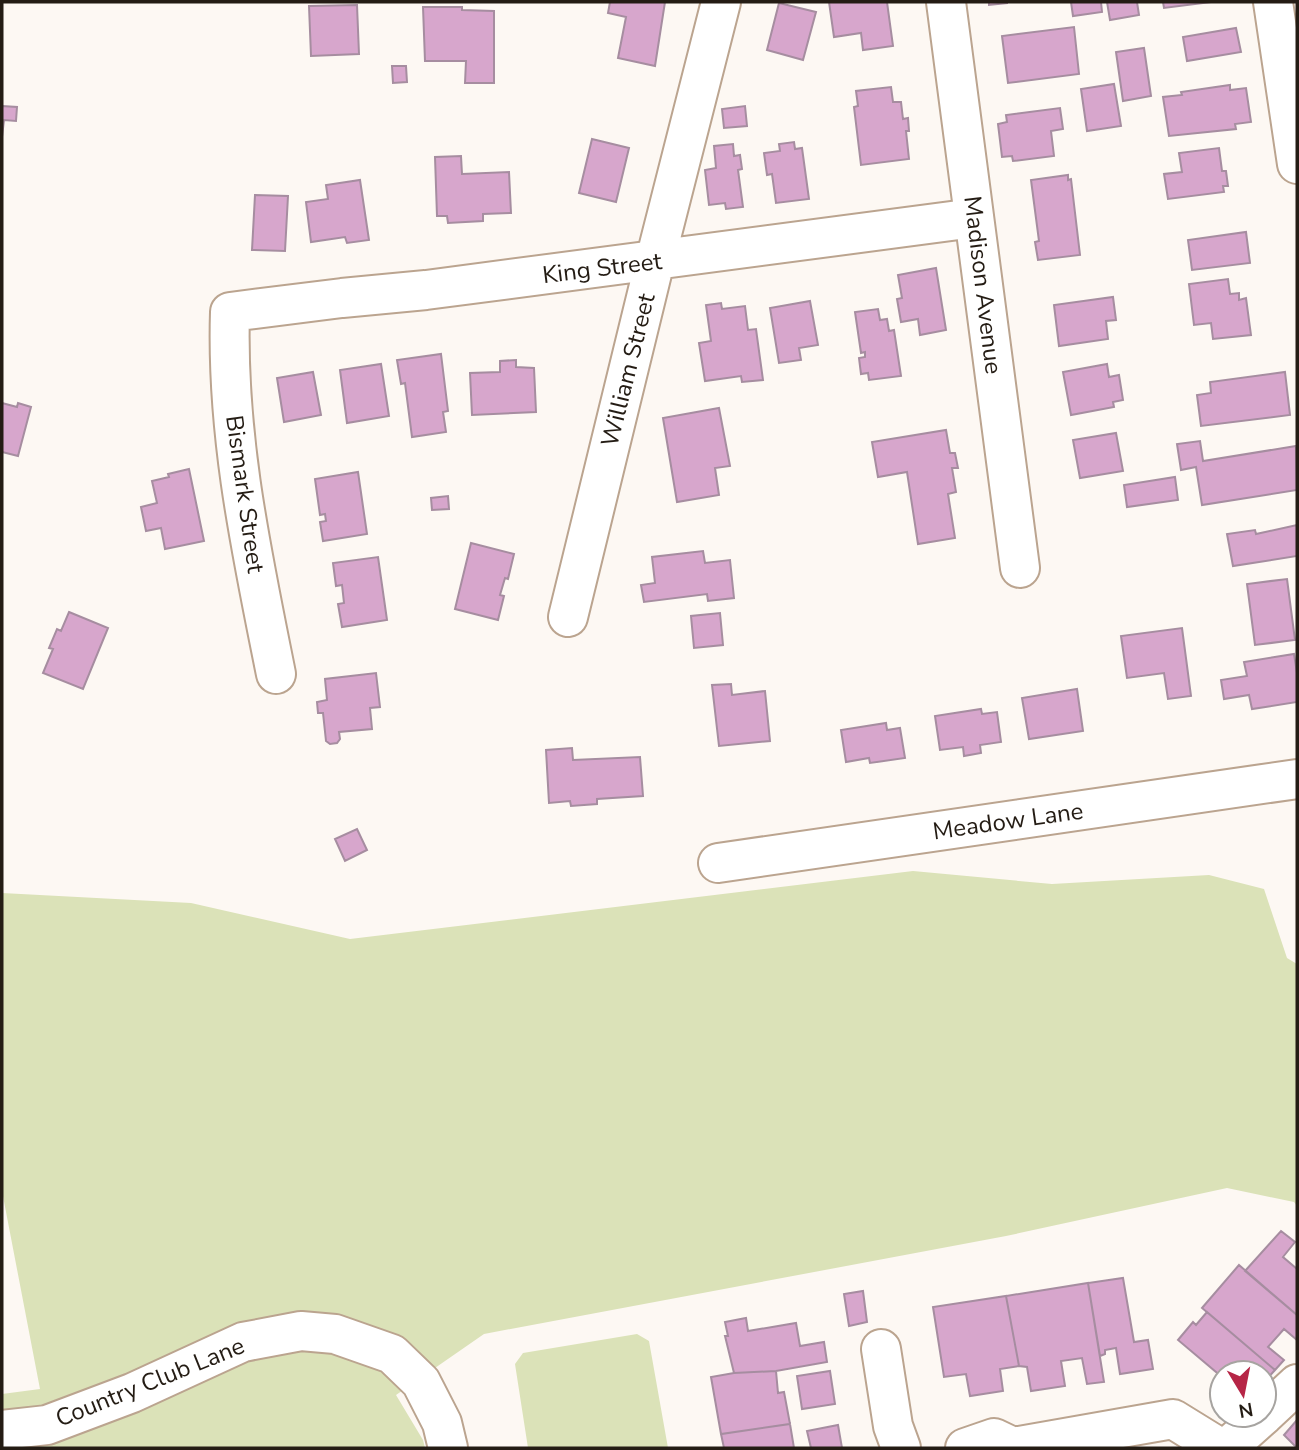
<svg xmlns="http://www.w3.org/2000/svg" width="1299" height="1450" font-family="'Nunito Sans',sans-serif">
<style>
.green{fill:#dbe2b8}
.building{fill:#d7a6cc;stroke:#a68da0;stroke-width:2}
.lines{fill:none;stroke-linecap:round;stroke-linejoin:round}
.minor-casing{stroke:#bba48f;stroke-width:42}
.minor{stroke:#fff;stroke-width:38}
.labels{text-anchor:middle;dominant-baseline:central;stroke-width:5;stroke-linejoin:round;paint-order:stroke}
.street-label{font-size:24px;fill:#241c14;stroke:#fff}
</style>
<rect width="100%" height="100%" fill="#fdf8f3"/>
<path class="green" d="M913,871L1052,884L1209,875L1264,889L1287,958L1297,964V1206L1294,1202L1227,1188L1006,1236L484,1334L396,1395L423,1440L425,1448H2V1394L40,1389L2,1191V893L191,903L350,939Z
M637,1334L649,1341L668,1448H528L515,1364L523,1353Z"/>
<path class="building" d="M610,2H665L655,66L618,58L626,17L608,13Z
M829,2H887L893,46L863,50L861,33L834,37Z
M989,2H1007V3L989,5Z
M1071,2H1101L1102,12L1073,16Z
M1107,2H1137L1139,15L1110,20Z
M1150,2H1211L1164,8L1163,2Z
M779,3L816,12L803,60L767,50Z
M357,5L359,54L311,56L309,6Z
M423,7H462V10L494,11V83H465L466,61H425Z
M1074,27L1079,74L1008,83L1002,36Z
M1236,28L1241,52L1187,61L1183,37Z
M1144,48L1151,96L1123,101L1116,52Z
M392,66H406L407,82L393,83Z
M1114,84L1121,126L1087,131L1081,89Z
M1230,85V90L1246,88L1251,122L1235,124L1236,129L1169,136L1163,97L1182,95L1181,92Z
M891,87L893,102H901L903,119L908,118L909,131H906L909,159L861,165L854,107L858,106L856,91Z
M2,106L17,107L16,121L4,120L2,137Z
M745,106L747,126L724,128L722,109Z
M1060,108L1063,129L1051,131L1054,156L1013,161L1012,156L1002,157L998,124L1007,122L1006,115Z
M592,139L629,148L616,202L579,193Z
M794,142L795,149L802,148L809,199L776,203L772,174L767,175L764,153L780,151L779,144Z
M733,144L734,156L740,155L742,169L738,170L743,207L726,209L725,203L709,205L705,170L716,168L714,146Z
M1219,148L1222,171H1226L1228,186H1223L1224,192L1168,199L1164,174L1182,172L1179,153Z
M461,156L462,174L509,172L511,213L483,214V221L448,223L447,216H437L435,157Z
M1068,175V180L1071,179L1080,255L1038,260L1035,242L1039,241L1031,180Z
M360,180L369,240L347,243L345,237L311,242L306,202L328,199L326,185Z
M255,195L288,196L285,251L252,250Z
M1246,232L1250,263L1192,270L1188,240Z
M936,268L946,330L920,335L918,319L901,322L897,299L902,298L898,275Z
M1228,279L1230,294L1239,293V300L1246,298L1251,335L1213,339L1211,323L1194,325L1189,284Z
M1113,297L1116,320L1106,321L1108,339L1059,346L1054,305Z
M810,301L818,345L799,348L801,360L779,363L770,308Z
M721,303L722,309L745,306L748,330L756,329L763,380L742,382L741,376L705,381L699,343L711,341L706,305Z
M878,309L880,320L887,319L889,331L894,330L901,376L869,380L868,373L861,374L859,358L865,357V352L861,353L855,312Z
M441,354L448,411L443,412L446,432L412,437L405,383L401,384L397,360Z
M516,360V367L534,368L536,412L472,415L470,373L500,372V361Z
M381,364L389,416L347,423L340,370Z
M1107,364L1109,377L1119,375L1123,400L1113,402L1114,407L1071,415L1063,372Z
M313,372L321,415L284,422L277,378Z
M1285,372L1290,415L1201,426L1197,395L1211,393L1210,382Z
M2,403L17,407L18,403L31,407L18,456L2,452Z
M719,408L730,466L715,468L719,495L677,502L663,418Z
M946,430L950,453H955L958,468H952L956,492L948,494L955,538L918,544L907,472L878,477L872,442Z
M1116,433L1123,471L1080,478L1073,440Z
M1200,441L1203,461L1296,446L1297,490L1202,505L1196,467L1181,470L1177,444Z
M189,469L204,541L165,549L161,528L146,531L141,507L157,503L152,481L169,477L168,474Z
M358,472L367,534L323,541L320,522L326,521L325,514L320,515L315,479Z
M1175,477L1178,500L1127,507L1124,485Z
M448,496L449,509L432,510L431,498Z
M1297,525V556L1233,566L1227,534L1255,530L1256,534Z
M471,543L514,554L508,579L505,578L500,595L504,596L498,620L455,609Z
M703,551L705,563L730,560L734,598L708,601L707,594L644,602L641,585L655,583L652,557Z
M378,557L387,620L342,627L338,604L344,603L342,585L336,586L333,563Z
M1287,579L1295,640L1255,645L1247,584Z
M69,612L108,628L83,689L43,673L53,649L49,648L57,629L61,631Z
M720,613L723,645L694,648L691,616Z
M1182,628L1191,696L1168,699L1164,673L1127,678L1121,636Z
M1294,654L1297,673V702L1252,709L1249,695L1224,699L1221,680L1247,676L1244,662Z
M376,673L380,707L370,708L372,729L339,732L340,739L337,743L330,744L326,741L323,713H318L317,702L327,700L325,679Z
M731,684L732,695L765,691L770,741L719,746L712,685Z
M1077,689L1083,731L1029,739L1022,698Z
M981,709L982,714L997,712L1001,742L980,745L981,753L964,756L963,747L940,750L935,716Z
M886,723L887,730L900,728L905,758L870,763L869,758L846,762L841,730Z
M572,748L573,760L640,757L643,796L597,799V804L571,806L570,801L549,803L546,750Z
M357,829L367,850L345,861L335,839Z
M1281,1231L1295,1242L1283,1257L1297,1269V1315L1245,1271Z
M1239,1265L1297,1315V1340L1284,1329L1268,1347L1284,1360L1275,1370L1202,1308Z
M1123,1278L1134,1342L1148,1340L1153,1369L1120,1374L1116,1348L1105,1350V1354L1100,1356L1088,1283Z
M1088,1283L1104,1382L1087,1384L1082,1358L1061,1361L1065,1386L1031,1391L1027,1367L1019,1366L1006,1296Z
M863,1291L867,1322L849,1326L844,1294Z
M1006,1296L1019,1366L1000,1369L1003,1391L970,1396L966,1374L944,1377L933,1307Z
M1207,1312L1275,1370L1264,1382V1373H1250L1245,1369L1242,1373H1222V1377L1178,1340L1193,1322L1196,1325Z
M746,1318L748,1331L796,1323L800,1346L824,1342L827,1362L776,1371L734,1373L725,1336H728L725,1322Z
M776,1371L778,1393L784,1392L790,1424L721,1434L711,1377L734,1373Z
M830,1371L835,1404L802,1409L797,1376Z
M1297,1420V1448L1284,1435Z
M790,1424L794,1448H724L721,1434Z
M838,1425L842,1448H811L807,1431Z"/>
<g class="lines">
<defs>
<path id="minor" d="M946,2L1020,568
M1273,2L1297,164
M568,617L655,261L721,2
M276,674C252,554 226,436 230,312L342,298L426,290L974,218
M718,863L1297,779
M881,1349L893,1426L901,1448
M1264,1415L1297,1384
M2,1430L47,1425L132,1393L243,1342L301,1331L335,1334L392,1354L421,1382L442,1423L448,1448
M965,1448L994,1438L1013,1447L1173,1419L1220,1448
M1227,1448L1264,1415"/>
</defs>
<use href="#minor" class="minor-casing"/>
<use href="#minor" class="minor"/>
</g>
<g class="labels">
<g class="street-label">
<text transform="translate(602 268) rotate(-7)">King Street</text>
<text transform="translate(983 285) rotate(83)">Madison Avenue</text>
<text transform="translate(628 370) rotate(-76)">William Street</text>
<text transform="translate(245 494) rotate(82)">Bismark Street</text>
<text transform="translate(1008 821) rotate(-8)">Meadow Lane</text>
<text transform="translate(150 1382) rotate(-22)">Country Club Lane</text>
</g>
</g>
<rect width="1299" height="1450" fill="none" stroke="#241c14" stroke-width="7"/>
<g transform="translate(1243 1394) rotate(170)"><circle r="33" fill="#ffffff" stroke="#a7a4a1" stroke-width="2"/>
<path d="M0-5L12 26L0 18L-12 26Z" fill="#b62546"/>
<text y="-10" font-size="19" font-weight="bold" text-anchor="middle" fill="#241c14">N</text>
</g>
</svg>
